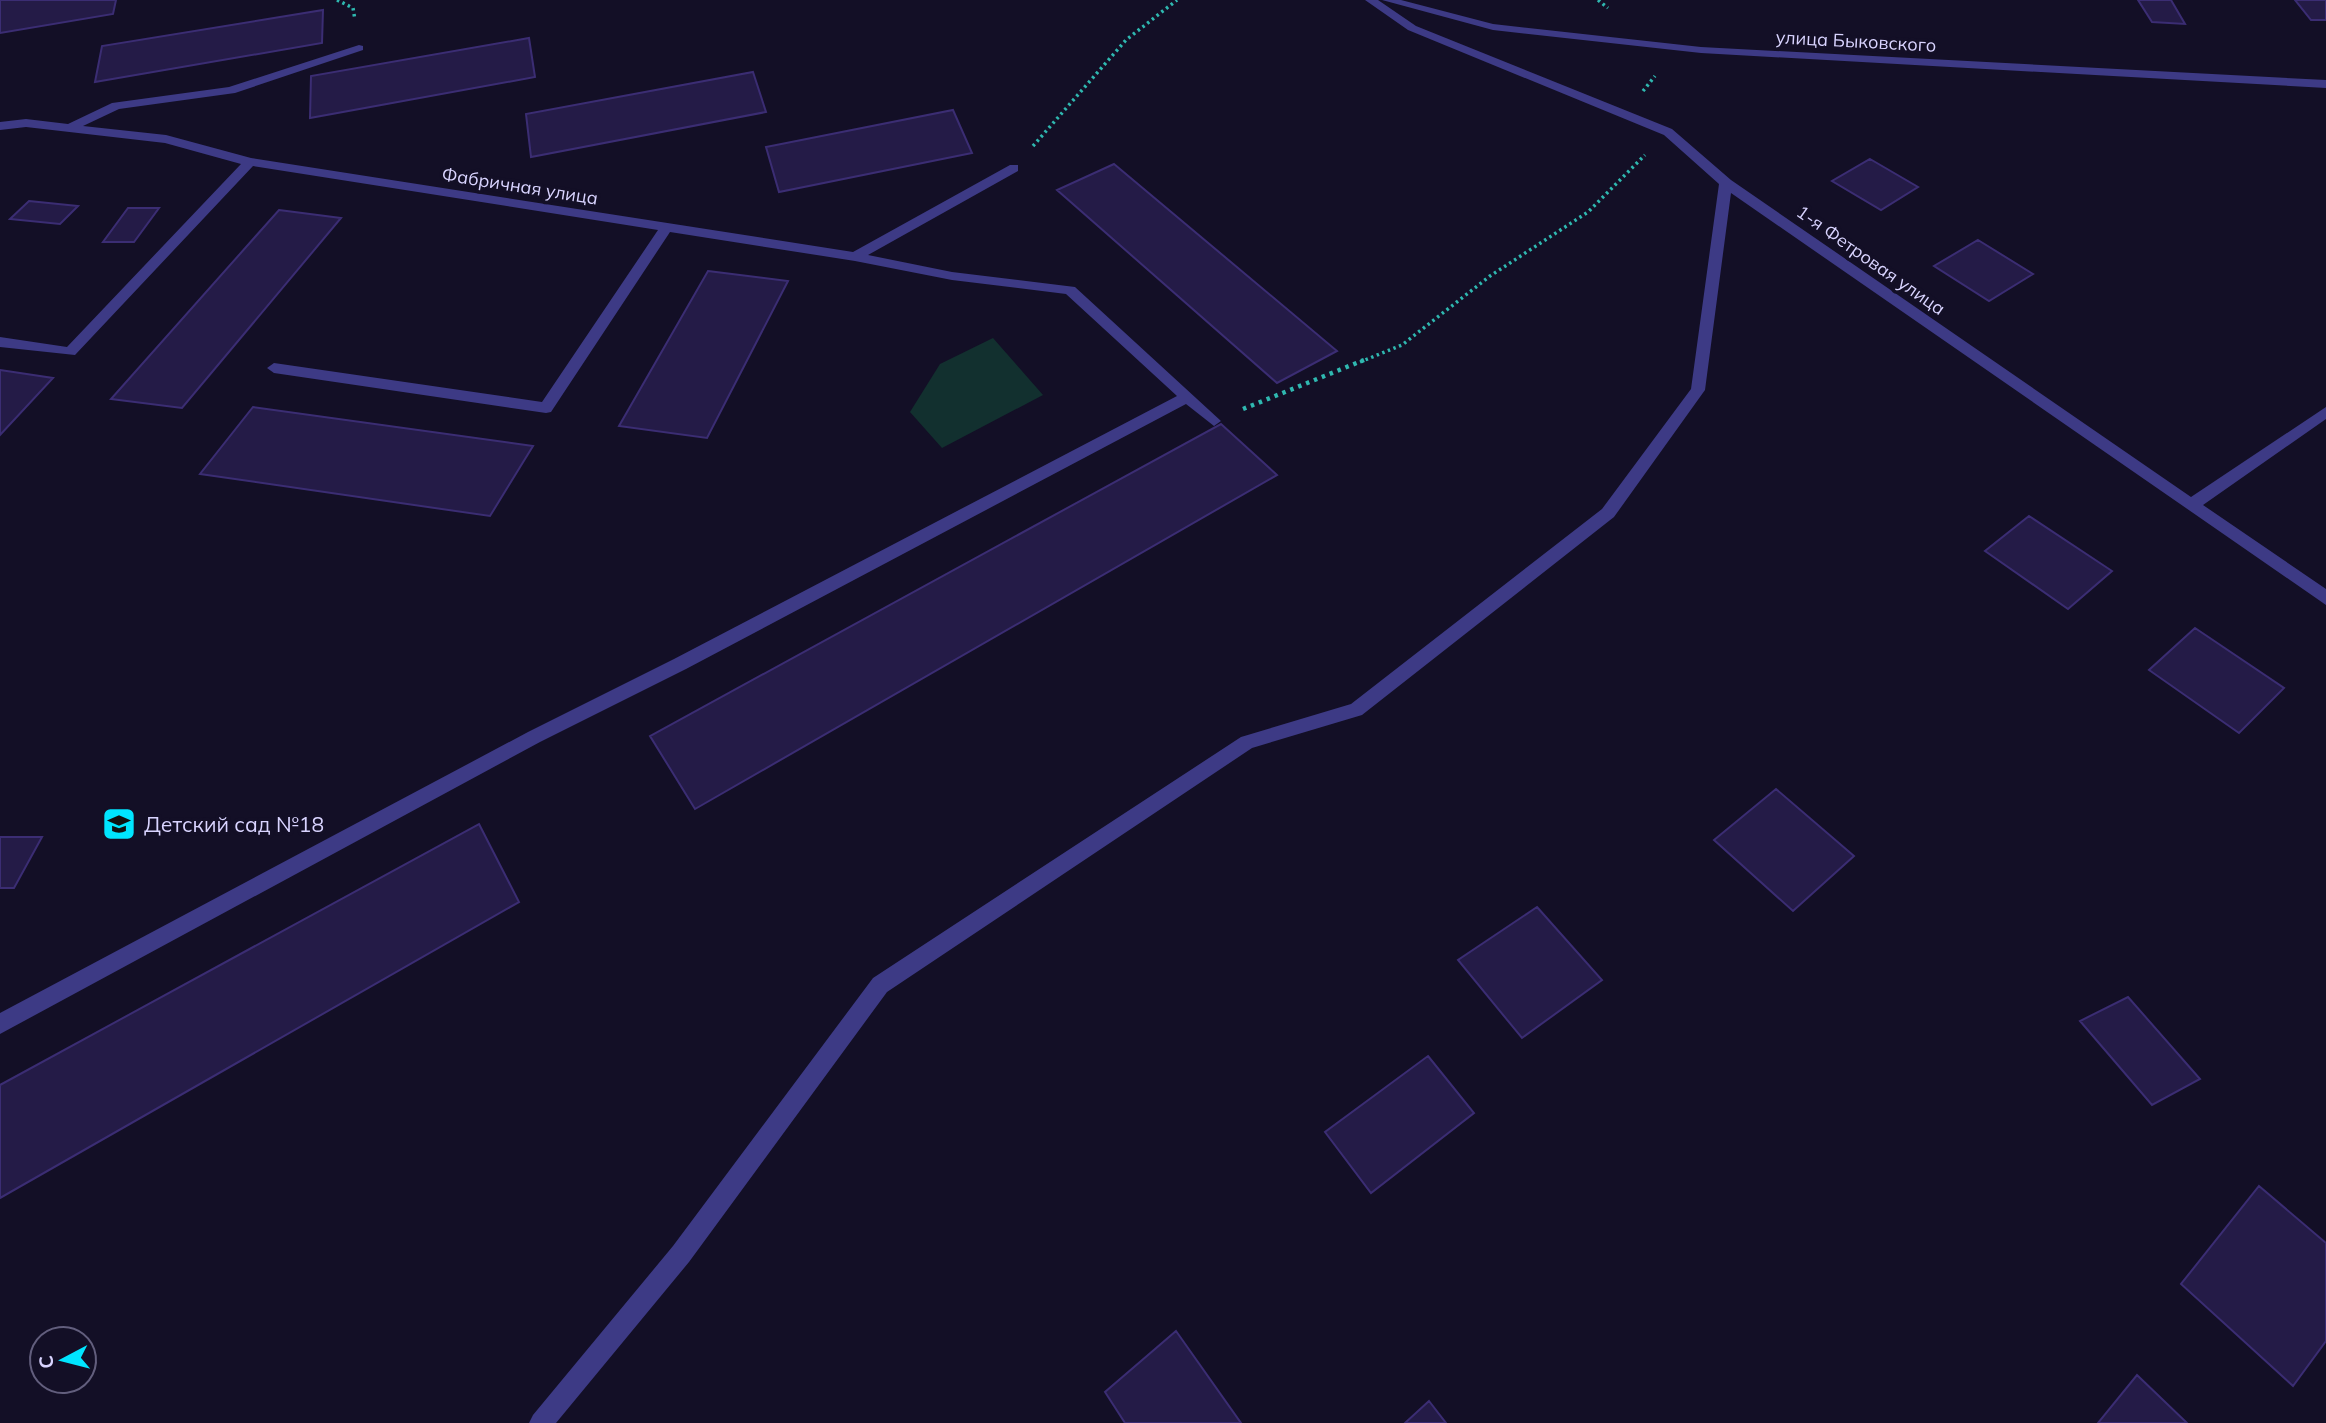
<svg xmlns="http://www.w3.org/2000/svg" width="2326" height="1423" font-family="Mulish,sans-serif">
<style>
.green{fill:#12302f}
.building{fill:#241b47;stroke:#3b2d73;stroke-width:2}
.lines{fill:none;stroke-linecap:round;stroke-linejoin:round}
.path-far1{stroke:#2fb8b0;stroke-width:3.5;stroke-dasharray:2.5 3.5;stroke-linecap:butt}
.path{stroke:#2fb8b0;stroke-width:4.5;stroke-dasharray:3.5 5;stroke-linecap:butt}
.minor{fill:#3d3a85;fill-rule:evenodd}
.labels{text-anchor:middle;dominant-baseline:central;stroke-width:7;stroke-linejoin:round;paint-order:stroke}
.far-street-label{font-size:18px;fill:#d9d4ff;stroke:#130f26}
.poi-label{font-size:21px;fill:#d9d4ff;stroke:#130f26;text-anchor:start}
</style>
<rect width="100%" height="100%" fill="#130f26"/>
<path class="green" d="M993,338L1043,395L942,448L910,412L940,364Z"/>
<path class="building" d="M0,0H116L113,14L0,33Z
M2138,0H2171L2185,24L2152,22Z
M2295,0H2326V20H2311Z
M323,10L322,43L95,82L102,46Z
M529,38L535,77L310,118L311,76Z
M753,72L766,112L531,157L526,114Z
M953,110L972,153L779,192L766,147Z
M1870,159L1918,187L1881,210L1832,181Z
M1114,164L1337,351L1277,383L1057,190Z
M29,201L78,206L60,224L10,219Z
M128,208H159L134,242H103Z
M279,210L341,218L182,408L111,399Z
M1978,240L2033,274L1989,301L1934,266Z
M708,271L788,281L707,438L619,426Z
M0,370L53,378L0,435Z
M253,407L533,446L490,516L200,474Z
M1221,424L1277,475L695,809L650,736Z
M2029,516L2112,571L2068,609L1985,551Z
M2195,628L2284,688L2239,733L2149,670Z
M1776,789L1854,856L1793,911L1714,840Z
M479,824L519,902L0,1198V1085Z
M0,837H42L14,888H0Z
M1537,907L1602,980L1522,1038L1458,960Z
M2128,997L2200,1079L2152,1105L2080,1021Z
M1428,1056L1474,1113L1371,1193L1325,1132Z
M2259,1186L2326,1243V1341L2293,1386L2181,1284Z
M1176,1331L1241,1423H1125L1105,1392Z
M2137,1375L2187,1423H2098Z
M1429,1401L1446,1423H1405Z"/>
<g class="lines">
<path class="path-far1" d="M337,0L353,8L355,20
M1598,0L1608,8
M1643,91L1655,76
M1033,146L1126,40L1177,0
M1360,362L1402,345L1490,276L1588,212L1645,155"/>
<path class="path" d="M1243,409L1364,360"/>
<path class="minor" d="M1365,0H1378L1416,26L1672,129L1731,180L2191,497L2326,407V419L2203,505L2326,589V605L1731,193L1705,390L1614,517L1362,715L1252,748L887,992L689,1262L556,1423H529L533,1415L673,1246L873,978L1241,737L1351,704L1602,509L1691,389L1719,184L1664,135L1408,30Z
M1382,0H1401L1493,24L1701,47L2326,80V88L1701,53L1493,30Z
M359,45L363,46V50L235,93L119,109L83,126L166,135L251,158L853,252L1010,165H1018V171L868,255L952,272L1075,287L1221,421L1214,426L1186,404L686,669L540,742L0,1034V1013L528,732L674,659L1177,396L1066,294L952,280L855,261L670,232L551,412L546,413L274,373L267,368L274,363L542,402L658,230L253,166L75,355L0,347V337L67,347L241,164L165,143L26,127L0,130V122L26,119L68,124L112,103L229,87Z"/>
</g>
<defs>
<symbol id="school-square" viewBox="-11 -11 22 22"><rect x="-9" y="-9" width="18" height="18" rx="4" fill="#00e5ff" stroke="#130f26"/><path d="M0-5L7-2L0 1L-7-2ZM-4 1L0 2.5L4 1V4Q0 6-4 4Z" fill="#111"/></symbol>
</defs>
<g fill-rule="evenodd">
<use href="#school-square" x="100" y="805" width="38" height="38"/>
</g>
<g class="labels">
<g class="far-street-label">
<text transform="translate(1856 41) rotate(3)">улица Быковского</text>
<text transform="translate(520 186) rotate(9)">Фабричная улица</text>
<text transform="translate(1871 260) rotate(35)">1-я Фетровая улица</text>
</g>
<g class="poi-label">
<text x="144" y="824">Детский сад №18</text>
</g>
</g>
<g transform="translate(63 1360) rotate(263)"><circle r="33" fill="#130f26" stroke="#625e7d" stroke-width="2"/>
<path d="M0-5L12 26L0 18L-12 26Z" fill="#00e5ff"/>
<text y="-10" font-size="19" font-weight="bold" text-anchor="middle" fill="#d9d4ff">С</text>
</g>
</svg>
